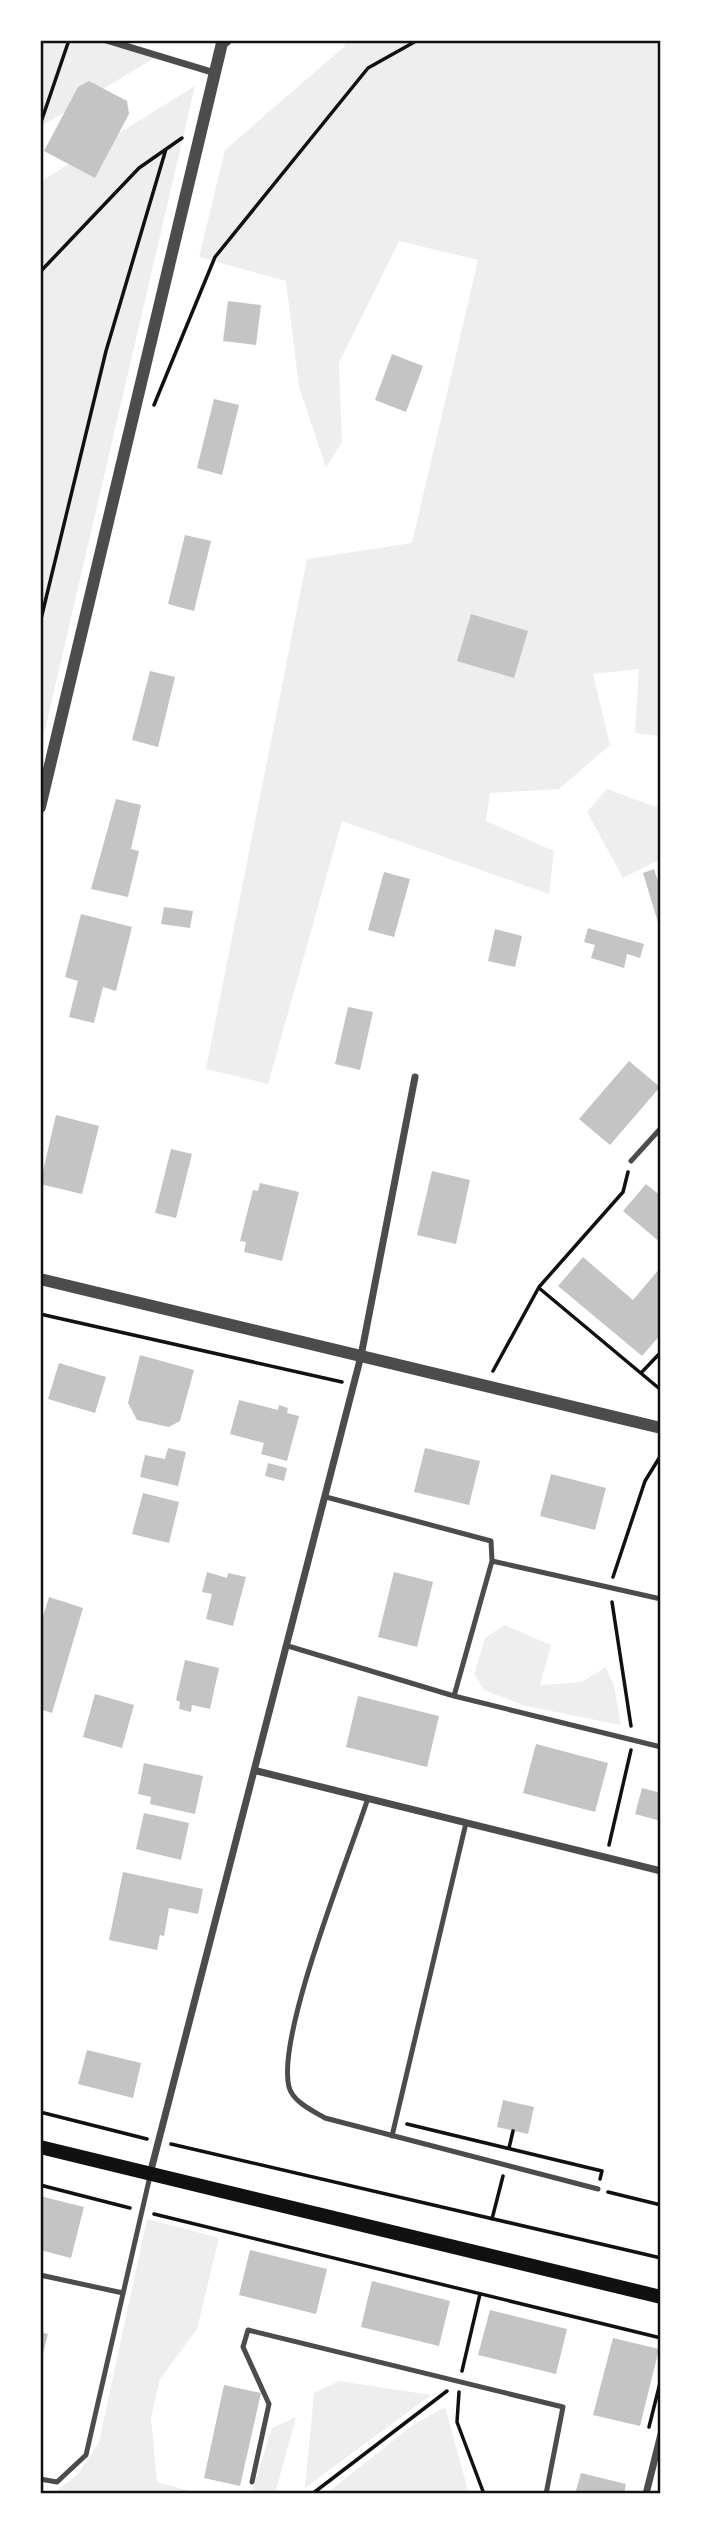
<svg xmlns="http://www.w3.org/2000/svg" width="701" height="2534" font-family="Rubik,sans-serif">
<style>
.green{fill:#eee}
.building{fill:#c4c4c4}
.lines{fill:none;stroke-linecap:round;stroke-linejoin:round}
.path{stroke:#111;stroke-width:3.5}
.service{stroke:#4c4c4c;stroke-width:5}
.minor{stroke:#4c4c4c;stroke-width:7}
.tertiary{stroke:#4c4c4c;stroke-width:12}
.secondary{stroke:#111;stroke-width:14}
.neatline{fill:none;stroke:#111;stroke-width:2.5}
</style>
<rect width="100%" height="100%" fill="#fff"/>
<path class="green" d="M40,40H94L156,57L40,127Z
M343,40H661V736L635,733L639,669L593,674L610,745L559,789L490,793L486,821L554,851L549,894L342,821L268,1084L206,1069L307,559L412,543L478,260L399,241L339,363L342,442L326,468L299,387L286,281L199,257L225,150L345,46Z
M195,86L40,751V182Z
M607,789L656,807L661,801V859L623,878L587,812Z
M504,1625L551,1645L540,1685L582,1682L606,1667L614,1686L621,1725L526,1706L484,1690L474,1674L485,1638Z
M147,2219L219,2238L197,2329L160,2379L151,2418L157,2482L201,2494H53L78,2474L99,2442Z
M339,2381L431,2395L305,2488L314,2393Z
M445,2407L469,2494H326L413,2425Z
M296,2417L275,2494H251L272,2428Z"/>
<path class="building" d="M89,81L127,101L129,114L95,178L44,151L78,87Z
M228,301L261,305L256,345L223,341Z
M392,354L423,366L406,412L375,400Z
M214,399L239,405L222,475L197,468Z
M185,535L211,541L194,611L168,604Z
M471,614L528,631L514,678L457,661Z
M150,671L175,677L158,747L132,740Z
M116,799L141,805L131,849L139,851L128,897L91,889Z
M654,869L661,891L660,929L643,873Z
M384,872L410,879L394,937L368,930Z
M164,907L193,911L190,928L161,924Z
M81,914L132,927L116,991L103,987L94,1023L69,1017L78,981L65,977Z
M588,928L644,944L640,958L627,954L624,968L591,958L595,945L584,942Z
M495,929L522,936L515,967L488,961Z
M348,1007L373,1012L360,1070L335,1064Z
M629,1061L660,1087L610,1145L579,1119Z
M56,1115L99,1126L82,1194L40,1184Z
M171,1149L192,1154L176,1218L155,1213Z
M432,1171L470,1180L456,1244L417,1235Z
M260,1183L299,1192L282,1261L244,1252L246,1242L240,1241L253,1190L258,1191Z
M646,1184L661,1196V1243L623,1211Z
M583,1257L633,1300L661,1267V1334L642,1356L558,1286Z
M140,1355L194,1370L180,1421L169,1427L137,1420L128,1403Z
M59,1363L106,1377L95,1413L48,1399Z
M239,1400L278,1410L279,1405L288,1408L287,1413L299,1416L287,1461L261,1454L264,1443L230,1434Z
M168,1448L186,1452L178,1486L140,1477L145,1455L165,1459Z
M425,1448L480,1461L469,1505L414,1492Z
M268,1463L287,1468L284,1481L265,1476Z
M551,1474L606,1488L595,1530L540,1516Z
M143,1493L179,1502L169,1543L132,1534Z
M207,1572L227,1578L228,1573L246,1577L233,1626L206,1619L212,1594L202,1592Z
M394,1572L433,1582L417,1647L378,1637Z
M49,1597L83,1608L52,1713L40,1709V1626Z
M185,1660L219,1668L210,1709L192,1705L191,1712L179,1709L180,1702L176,1700Z
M95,1694L134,1705L122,1748L83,1737Z
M358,1696L439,1716L427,1767L346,1747Z
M536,1744L608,1763L595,1812L523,1793Z
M144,1763L203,1776L195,1814L150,1804L151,1797L138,1794Z
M642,1788L661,1793V1821L635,1814Z
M144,1813L189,1823L181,1860L136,1849Z
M123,1872L203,1889L198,1914L169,1908L164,1936L160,1935L157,1950L109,1940Z
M87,2050L141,2063L133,2098L78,2084Z
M503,2100L534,2107L528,2134L497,2127Z
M40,2196L84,2207L71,2258L40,2250Z
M250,2250L327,2269L316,2314L239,2295Z
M372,2281L450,2301L439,2346L361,2327Z
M490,2310L567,2329L556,2374L478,2355Z
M40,2332L48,2334L41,2361H40Z
M613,2338L659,2349L640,2426L593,2415Z
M224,2385L261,2393L240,2486L204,2478Z
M581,2473L626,2484L624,2494H575Z"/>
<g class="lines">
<path class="path" d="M40,125L69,40
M40,272L139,168L182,138
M154,405L215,257L368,68L418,40
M40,623L106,351L166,149
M539,1288L661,1390
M40,1314L342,1382
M493,1371L539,1287L623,1192L628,1172
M641,1373L661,1352
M613,1577L645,1481L661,1455
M612,1602L631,1726
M609,1845L631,1750
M40,2112L147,2139
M407,2124L602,2171L600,2179
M171,2144L661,2258
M509,2148L513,2131
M40,2185L130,2208
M608,2192L661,2205
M154,2214L661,2338
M492,2219L503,2176
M462,2371L480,2294
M459,2392L457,2422L484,2494
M649,2427L661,2379
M312,2494L447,2391"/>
<path class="service" d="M631,1161L661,1128
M326,1497L491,1541L492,1561
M288,1646L454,1696L661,1747
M454,1696L492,1561L661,1599
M368,1798C349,1857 276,2036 289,2087C293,2102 313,2111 325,2118L598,2189
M392,2136L466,1823
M40,2275L123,2293
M40,2479L57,2482L86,2455L150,2176
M252,2482L269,2404L243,2347L248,2330L563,2407L546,2494"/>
<path class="minor" d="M106,40L215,73
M257,1771L661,1871
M150,2174L361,1356L415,1077
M646,2494L661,2434"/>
<path class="tertiary" d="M40,807L222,43L226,40
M40,1279L661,1428"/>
<path class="secondary" d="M40,2147L661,2297"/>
</g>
<rect width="701" height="2534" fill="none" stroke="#ffffff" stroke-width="84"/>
<rect x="42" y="42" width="617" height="2450" class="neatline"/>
</svg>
